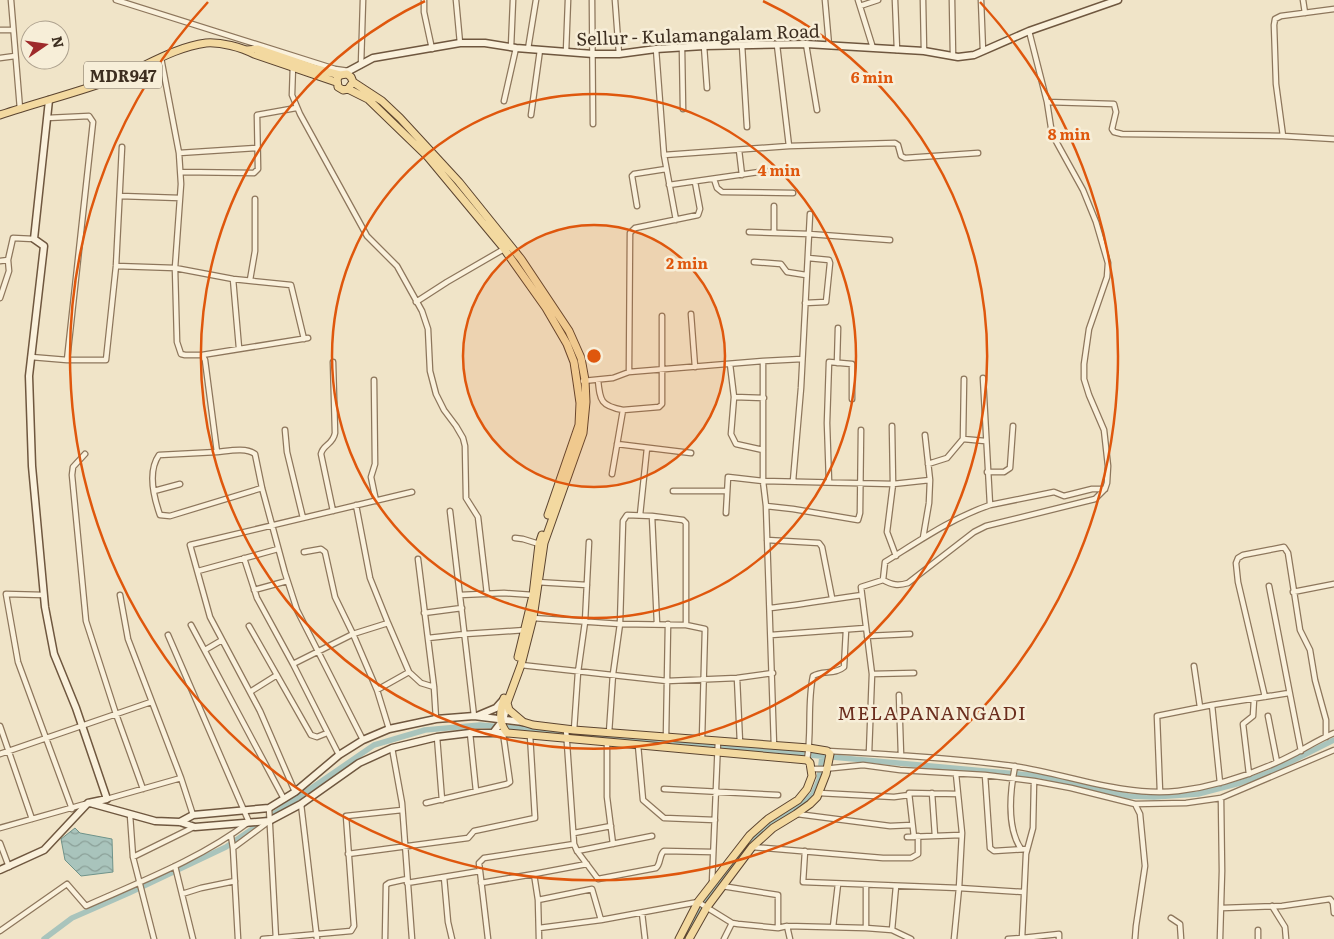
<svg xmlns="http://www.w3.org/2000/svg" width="1334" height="939" font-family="Literata,serif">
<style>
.water{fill:url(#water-waves);stroke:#6f938a}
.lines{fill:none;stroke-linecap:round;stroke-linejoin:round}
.canal{stroke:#a9c4bc;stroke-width:5.5}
.street-casing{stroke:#8d765c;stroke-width:7}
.secondary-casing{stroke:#6f573f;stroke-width:9}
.primary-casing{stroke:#5b4430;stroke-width:9}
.street{stroke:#faf1dc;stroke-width:4.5}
.secondary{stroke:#faf1dc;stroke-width:6}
.primary{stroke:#f3d9a0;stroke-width:7}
.ring{fill:none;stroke:#df570d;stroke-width:2.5}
.labels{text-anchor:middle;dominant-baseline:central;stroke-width:5;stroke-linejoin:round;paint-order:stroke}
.shield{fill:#f7eed8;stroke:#756857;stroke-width:1}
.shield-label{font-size:16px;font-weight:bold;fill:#3d2e20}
.street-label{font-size:18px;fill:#3d2e20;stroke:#f7eed8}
.neighbourhood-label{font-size:19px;letter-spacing:1px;fill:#6b2e1e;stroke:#f7eed8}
.centre{fill:#df570d;stroke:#f7eed8;stroke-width:2.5}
.ring-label{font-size:15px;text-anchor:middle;font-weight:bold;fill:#df570d;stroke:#f7eed8;stroke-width:5;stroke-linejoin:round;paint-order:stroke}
</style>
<defs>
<pattern id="water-waves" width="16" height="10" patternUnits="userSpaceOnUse" patternTransform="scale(1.25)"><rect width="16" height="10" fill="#a9c4bc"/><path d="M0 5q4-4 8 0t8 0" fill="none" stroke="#8ba098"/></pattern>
</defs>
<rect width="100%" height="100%" fill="#f0e4c8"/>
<path class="water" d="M75,828L80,833L112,839L113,872L81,876L65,860L61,839Z"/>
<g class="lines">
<path class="canal" d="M44,939L72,918L129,893L226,847L374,745L425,730L480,725L1041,776L1128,796L1154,797L1198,794L1240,783L1270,772L1334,740
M683,939L705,902L756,834L800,805L813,794L819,780L822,757"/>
<defs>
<path id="street" d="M11,0L20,109
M116,0L335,69L349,71
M424,0V12L432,49
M456,0L460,43
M592,0L593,124
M615,0L619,54
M825,0L829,45
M858,0L873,48
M895,0L897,50
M923,0L924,51
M952,0L953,56
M981,0L983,51
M1303,0L1305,13
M860,6L878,0
M0,30H13
M806,44L817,110
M742,45L747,127
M704,46L707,88
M511,47L513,0
M682,48L683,109
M528,49L536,0
M656,49L664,155L789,146L777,45
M566,52L568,0
M0,58L15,56
M161,58L179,153L181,184L175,268L233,279L291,285L304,339
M293,65L292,95L300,114L367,236L397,266L422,311L428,329L430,371L436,394L444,410L456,426L463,438L465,446L466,498L478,517L487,594
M361,65L363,0
M504,101L516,48
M1047,102L1114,104L1116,112L1112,129L1114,132L1122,134L1283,136L1334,139
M531,115L540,50
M47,118L89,116L93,122L67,360
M1283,136L1276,84L1274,25L1275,19L1281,16L1334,9
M789,146L895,143L898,145L901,156L905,158L978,153
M739,150L742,175
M179,153L257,148
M664,155L676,220
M181,172L254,173L258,169L257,115L296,108
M714,179L717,188L722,192L793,193
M669,185L766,171
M120,196L180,198
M637,206L632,176L634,174L666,169
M749,232L809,234L890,240
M774,232V206
M0,261L8,260L13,238L34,239
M754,262L781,264L787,272L806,275
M116,266L175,268L177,342L181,354L185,355H202L205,360L217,452C228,451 246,447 255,454L262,488L285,573L297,610L363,740
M233,279L239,348
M250,280L255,251V199
M0,298L9,271L8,260
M416,302L447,282L504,249
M805,303L826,302L830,263L829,260L808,258
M691,314L695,367
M202,355L308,338
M31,357L67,360H106L116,266L122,147
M763,361L802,359
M837,363L838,328
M730,364L734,397L731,434L736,444L763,450
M629,372L630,233L635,228L698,215L700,209L695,182
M964,379L963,439L985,441
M374,380L375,464L371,477L376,501
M598,380C600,401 601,406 623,410L612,474
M583,381L613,378L629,372L763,361V481L766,506L774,746
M734,397L764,398
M623,410L659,407L662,404V316
M892,426L893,484L887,532L896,556
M285,430L287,452L303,518
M617,444L691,453
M217,452L159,455C147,472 154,498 160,515L170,516L262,488
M85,454L73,467L72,475L86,621L116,714L143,789
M928,464L947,458L963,439
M987,472H1004L1010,468L1013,426
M793,481L801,388L810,214
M829,482L827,423L829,362L852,364V399
M154,491L180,484
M673,491H727
M990,505L1054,492L1064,496L1092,489H1105
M766,506L793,509L858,520L860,513L861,430
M333,511L321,454C323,444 333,445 335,433L333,362
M450,511L474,716
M726,513L728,477L763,481L893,484L930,480L925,435
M640,515L647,448
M652,516L657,624
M515,538L523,539L539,544
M923,538L929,503L930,480
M767,540L819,543L822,547L832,598
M304,552L321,549L325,552L335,597L353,634L377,690L389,729
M244,558L257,598L293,664
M418,559L434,687L436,719
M198,571L278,549
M883,580C892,585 898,586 908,583L974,532L986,526L1095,499L1105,489L1107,483L1108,466L1104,430L1089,395L1084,379V364L1089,329L1107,277L1108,263L1096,222L1083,190L1052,134L1047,102L1029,31
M536,582L587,585
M1269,586L1301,751
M254,590L287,581
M1293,592L1334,584
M44,595L6,594L18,662L72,809
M120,595L128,639L181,778
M460,595L504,593L533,595
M770,608C801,605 831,599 862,595
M424,613L462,608
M533,618L620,624L686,625L705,629L702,739
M191,625L284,799
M249,626L311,735L317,737L327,733
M771,635L866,628
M867,636L910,634
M428,638L465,634L525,630
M205,650L222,640
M521,665L667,681L737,678L773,673
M1194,666L1200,707
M409,672L421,683L434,687
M872,674L914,673
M737,678L740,743
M377,690L409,672L388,623
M250,692L277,675
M899,695L901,755
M1265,697L1238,582L1236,563L1238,558L1243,555L1284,547L1288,553L1300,630L1310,650L1315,680L1326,720V737
M1212,705L1220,783
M1268,716L1277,762
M0,726L32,819
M566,729L574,844L577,851L598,879L656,868C661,864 659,855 664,851L713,852
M574,730L578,672L585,622L589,542
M470,733L476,791
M609,733L613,674L620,624L623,521L627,515L652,516L683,520L686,523V625
M437,737L442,800
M666,737L668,624
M607,742V797L613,844
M638,745L643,800L664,818L715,820
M392,748L402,803L412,939
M828,751C890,754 952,758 1013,766C1068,774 1122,797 1178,791C1219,786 1257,773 1294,754C1307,747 1320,739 1334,733
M869,753L872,674L861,587L883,580L885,562C919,541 952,518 990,505L983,378
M0,754L151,702
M339,755L293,664L353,634L388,623L370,578L356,505
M807,760C812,733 807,704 813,676C822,670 835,675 844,667L846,630
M1015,766C1010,792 1007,828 1021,849
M812,769H823L863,765L900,770L985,775L1034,781L1071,788L1135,804L1140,814L1145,866L1136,926L1135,939
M1249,774L1243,724L1253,716L1254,699
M985,775L990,848L994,851L1027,849
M1034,781L1033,828L1026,854L1022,938L1059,934V939
M664,789L778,795
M295,792L260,711L210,617L190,545L412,492
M1160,792L1157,716L1212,705L1289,693
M819,793L894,797L909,795
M932,793L935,836
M107,799L181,778L193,815
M426,803L507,784L510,782L503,733
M301,804L317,939
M1135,804L1186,803L1221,798L1334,750
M269,808L276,939
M797,814L890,826L912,825
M130,815L133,857L154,939
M0,828L85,804
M574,833L611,826
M231,836L233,848L238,939
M907,837L961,835L962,833L956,774
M914,837L909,793L958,794
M0,843L9,867
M752,847L883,858H911L918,854V836
M233,848L268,822
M577,851L652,836
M805,851L803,882L959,888L1023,892
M348,854L468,838L474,831L535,818L530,735
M133,857L194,827
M175,866L193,939
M480,871L479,863L484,858L574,844
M534,874L587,864
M444,877L448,922L452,939
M407,883L480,871L488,939
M481,883L534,874L538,900L539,939
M712,883L718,741
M722,886L778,895V928
M896,886L892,930L911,939
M182,894L201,888L235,881
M538,900L592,889L601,920L698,902L732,923L738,924L778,928L787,926L866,928L892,930
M1272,906L1285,927L1286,939
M1222,908L1282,906L1330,899L1333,903L1334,913
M642,913L645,939
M1171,918L1180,924L1181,939
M787,926L790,939
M833,927L838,884
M539,928L601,920
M866,928V885
M0,931L67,884L86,906C142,881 200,859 249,822L168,635
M263,939L351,931L354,926L346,816L402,810
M385,939L386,885L389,883L407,879
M724,939L732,923
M954,939L959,888L962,833
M1008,939L1022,938
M1220,939L1222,871L1221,798
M1258,939V930"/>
<path id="secondary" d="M345,73L373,58L460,43H485L516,48L593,54H619L656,49L704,46L806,44L924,51L958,57L974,55L1029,31L1118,0
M49,100L34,239L44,246L29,376L32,466L45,607L54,654L76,708L107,799L88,803
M477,716L496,708L504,699
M493,733L503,720L507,706
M90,803L155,821L180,822L195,827L269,821L301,804L359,763L392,748L437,737L470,733H507
M180,822L193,815L269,808L295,792L339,755L363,740L389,729L436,719L474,716L523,722
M0,870L44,850L88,803"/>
<path id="primary" d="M247,50L258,49L317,69L340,75L347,74L351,77L353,82L348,89L343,90L338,87L337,79L340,75
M353,82L382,101L400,118L459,182L521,259L569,331L581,358L585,380L586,402L583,433L544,543L533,618L521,665L507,703L509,710L523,722L533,725L574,730L809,748L827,751L830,754L826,774L817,797L810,804L796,814L773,828L752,847L707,907L689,939
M348,89L368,99L428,157L502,246L546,308L567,344L574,362L577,382L580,403L579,425L548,515
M0,115C39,102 79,92 117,78C146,66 175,47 206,43C221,42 241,47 254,54L336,82
M518,657L533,595L539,544L542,535
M504,698C500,711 498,722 507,733L807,760L810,763L812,776L807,789L798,800L768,819L750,835L698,902L679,939"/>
</defs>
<use href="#street" class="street-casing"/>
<use href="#secondary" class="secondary-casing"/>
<use href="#primary" class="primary-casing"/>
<use href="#street" class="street"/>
<use href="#secondary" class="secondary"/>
<use href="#primary" class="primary"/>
</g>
<circle cx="594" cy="356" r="131" fill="#df570d" fill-opacity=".12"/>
<g class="ring">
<circle cx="594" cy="356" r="131"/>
<circle cx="594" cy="356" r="262"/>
<path d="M763 1A393 393 0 1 1 425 1"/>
<path d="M980 2A524 524 0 1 1 208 2"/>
</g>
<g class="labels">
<rect class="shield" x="84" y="61.5" width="78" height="27" rx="4"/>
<g class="shield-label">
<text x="123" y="75">MDR947</text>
</g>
<g class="street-label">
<text transform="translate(698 34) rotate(-2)">Sellur - Kulamangalam Road</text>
</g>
<g class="neighbourhood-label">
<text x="932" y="712">MELAPANANGADI</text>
</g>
</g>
<circle cx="594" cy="356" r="8" class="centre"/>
<g class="ring-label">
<text x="872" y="83">6 min</text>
<text x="1069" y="140">8 min</text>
<text x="779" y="176">4 min</text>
<text x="687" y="269">2 min</text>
</g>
<g transform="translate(45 45) rotate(77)"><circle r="24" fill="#f7eed8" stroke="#ada18e"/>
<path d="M0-4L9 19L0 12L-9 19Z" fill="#9e2a2b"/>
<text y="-8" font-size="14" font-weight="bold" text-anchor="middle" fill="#3d2e20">N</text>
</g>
</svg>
